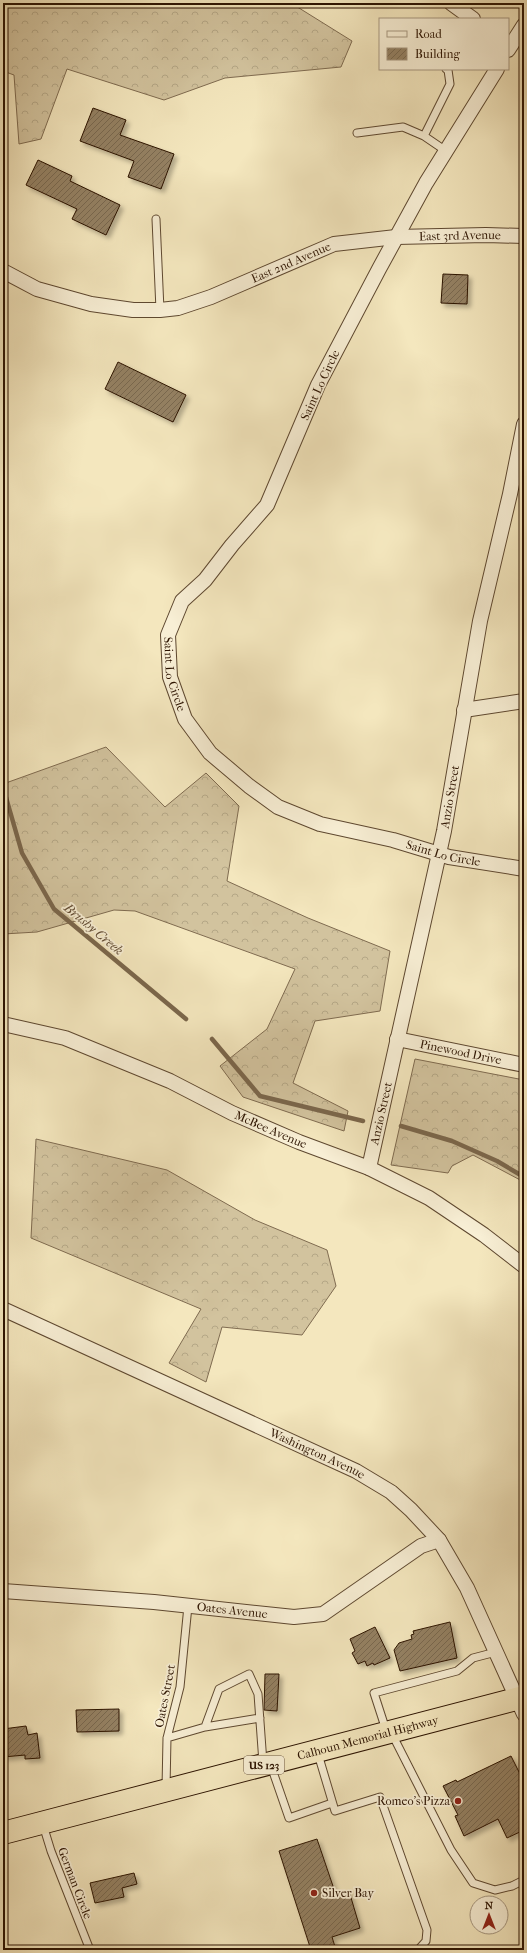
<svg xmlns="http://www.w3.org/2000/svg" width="527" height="1953" font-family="'IM FELL French Canon',serif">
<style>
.forest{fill:url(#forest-crowns);stroke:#7f6b50}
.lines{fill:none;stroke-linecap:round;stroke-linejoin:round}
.stream{stroke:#7b674c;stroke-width:4.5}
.building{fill:url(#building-hatch);stroke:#2c1301;filter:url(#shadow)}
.lane-casing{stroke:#5e4830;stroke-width:9}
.street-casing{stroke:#5e4830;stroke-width:16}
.highway-casing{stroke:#2c1301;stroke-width:24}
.lane{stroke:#f8efd5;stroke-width:7}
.street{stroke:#f8efd5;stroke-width:14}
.highway{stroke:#f4e7be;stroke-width:22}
.poi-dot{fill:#8f2418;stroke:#f8efd5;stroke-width:1.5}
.labels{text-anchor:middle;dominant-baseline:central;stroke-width:3.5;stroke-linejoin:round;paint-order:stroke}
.shield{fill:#f8efd5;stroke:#695541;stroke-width:1}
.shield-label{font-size:11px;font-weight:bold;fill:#2c1301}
.street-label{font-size:12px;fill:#2c1301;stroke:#f8efd5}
.poi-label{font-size:12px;fill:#2c1301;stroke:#f8efd5;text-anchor:end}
.water-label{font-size:13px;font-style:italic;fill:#614b33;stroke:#f8efd5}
</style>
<defs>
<pattern id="forest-crowns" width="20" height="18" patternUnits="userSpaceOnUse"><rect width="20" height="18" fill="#d2c39e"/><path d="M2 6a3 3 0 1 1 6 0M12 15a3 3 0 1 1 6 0" fill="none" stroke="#b4a786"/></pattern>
<pattern id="building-hatch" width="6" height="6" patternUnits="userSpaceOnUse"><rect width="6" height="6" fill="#948163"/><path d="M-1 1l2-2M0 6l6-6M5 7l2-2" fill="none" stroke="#79684f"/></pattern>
<filter id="shadow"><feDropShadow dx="3.5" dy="3.5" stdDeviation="2" flood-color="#0004"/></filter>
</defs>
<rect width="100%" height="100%" fill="#f4e7be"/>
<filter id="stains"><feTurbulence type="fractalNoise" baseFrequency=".005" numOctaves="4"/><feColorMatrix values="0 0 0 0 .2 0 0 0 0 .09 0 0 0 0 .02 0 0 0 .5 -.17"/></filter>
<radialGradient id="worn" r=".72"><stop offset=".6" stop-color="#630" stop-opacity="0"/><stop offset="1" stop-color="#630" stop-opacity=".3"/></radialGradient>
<path class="forest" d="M3,3H291L352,41L341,67L225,78L164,100L67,69L41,139L19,144L14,75L3,71Z
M106,747L165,807L206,773L239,806L227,881L308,918L390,951L380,1011L315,1021L293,1083L348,1111L344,1131L243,1097L220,1066L267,1029L295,969L135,911L114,910L37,932L3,934V784Z
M415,1059L524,1080V1182L473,1155L452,1166L448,1173L391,1165Z
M36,1139L167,1170L255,1220L327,1250L336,1286L302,1335L222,1327L206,1382L169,1363L201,1309L31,1238Z"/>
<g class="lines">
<path class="stream" d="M3,787L22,853L54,909L186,1019
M212,1039L260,1096L363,1121
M401,1126L452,1141L497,1161L524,1177"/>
</g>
<path class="building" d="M93,108L126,120L120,135L174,154L161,189L128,177L134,161L80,141Z
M38,160L72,176L70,181L120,205L106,235L72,219L77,209L26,185Z
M443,274L468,275L467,304L441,303Z
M118,362L186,395L173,422L105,389Z
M450,1622L457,1658L400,1671L394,1650L399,1643L412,1639L411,1635L414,1634L413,1631Z
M375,1627L390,1658L374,1665L373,1663L367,1666L365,1661L358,1664L352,1653L355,1651L350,1639Z
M265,1674H279L277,1711L264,1710Z
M119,1709V1731L77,1732L76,1710Z
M26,1726L28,1735L37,1733L40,1758L25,1759V1755L3,1757V1729Z
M511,1756L524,1782V1830L507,1838L498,1819L464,1836L455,1816L458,1815L443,1786L456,1780L457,1782Z
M317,1839L336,1895L349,1891L360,1928L332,1937L336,1950H311L279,1851Z
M134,1873L137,1884L122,1888L124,1897L95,1903L90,1883Z"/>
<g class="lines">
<defs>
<path id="lane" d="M357,133L403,127L424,136L446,151
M424,136L450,84L448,70L446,69
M156,219L160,310
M205,1727L260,1718
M386,1730L374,1693L457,1671L473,1658L496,1652
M392,1734L451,1850L473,1883L495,1890L512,1886L524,1880
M167,1738L205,1727L219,1689L249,1674L258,1694L263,1763
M318,1754L335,1811L380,1797L427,1930L426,1941L418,1950
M271,1766L289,1818L332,1803
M166,1788L167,1738L180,1687L188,1606
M43,1825L51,1851L90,1950"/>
<g id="street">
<path d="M451,3L473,19"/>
<path d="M508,50L524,25"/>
<path id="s1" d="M497,69L426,183L379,269L318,385L267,505L232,545L205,580L182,601L168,635L170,677L185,719L210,753L249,786L278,807L320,824L393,840L449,857L524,869"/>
<path id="s2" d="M3,271L37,289L91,304L133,310H160L178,308L211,297L334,244L396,237L486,235L524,236"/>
<path d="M464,710L524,701"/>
<path id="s3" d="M3,1024L65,1038L170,1081L232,1113L299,1142L369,1168L429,1198L484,1235L524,1266"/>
<path id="s4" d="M397,1039L524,1065"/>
<path id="s5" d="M369,1168L444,831L480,621L510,494L524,424"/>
<path id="s6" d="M3,1309L356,1471L391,1492L411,1510L439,1540L467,1588L524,1714"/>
<path id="s7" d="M3,1591L154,1602L294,1617L323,1614L421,1546L439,1540"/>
</g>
<g id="highway">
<path id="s8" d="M3,1833L524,1697"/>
</g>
</defs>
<use href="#lane" class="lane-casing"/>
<use href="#street" class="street-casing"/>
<use href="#highway" class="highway-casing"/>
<use href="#lane" class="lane"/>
<use href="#street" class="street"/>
<use href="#highway" class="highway"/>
</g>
<g class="poi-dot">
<circle cx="458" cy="1801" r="4"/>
<circle cx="314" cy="1893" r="4"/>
</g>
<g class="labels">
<rect class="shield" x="244" y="1756" width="40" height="18" rx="3"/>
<g class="shield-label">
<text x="264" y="1765">US 123</text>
</g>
<g class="street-label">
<text stroke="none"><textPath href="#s2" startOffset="477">East 3rd Avenue</textPath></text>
<text stroke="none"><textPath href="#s2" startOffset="304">East 2nd Avenue</textPath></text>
<text transform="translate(320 385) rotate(-65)">Saint Lo Circle</text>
<text stroke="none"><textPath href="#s1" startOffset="699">Saint Lo Circle</textPath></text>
<text stroke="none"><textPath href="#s5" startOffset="380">Anzio Street</textPath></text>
<text stroke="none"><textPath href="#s1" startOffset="1047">Saint Lo Circle</textPath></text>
<text stroke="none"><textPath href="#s4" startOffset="65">Pinewood Drive</textPath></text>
<text stroke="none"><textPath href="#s5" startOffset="56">Anzio Street</textPath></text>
<text stroke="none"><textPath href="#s3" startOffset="289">McBee Avenue</textPath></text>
<text stroke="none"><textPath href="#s6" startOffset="346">Washington Avenue</textPath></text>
<text stroke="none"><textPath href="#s7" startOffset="230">Oates Avenue</textPath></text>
<text transform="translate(165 1696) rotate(-79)">Oates Street</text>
<text stroke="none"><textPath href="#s8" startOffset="377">Calhoun Memorial Highway</textPath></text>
<text transform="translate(75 1883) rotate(69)">German Circle</text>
</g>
<g class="poi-label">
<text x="450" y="1801">Romeo's Pizza</text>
<text x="322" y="1893" text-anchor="start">Silver Bay</text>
</g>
<g class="water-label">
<text transform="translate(94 929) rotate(40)">Brushy Creek</text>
</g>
</g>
<rect width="527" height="1953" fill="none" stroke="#f4e7be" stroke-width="16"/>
<rect x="4" y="4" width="519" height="1945" fill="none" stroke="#2c1301" stroke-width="2"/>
<rect x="8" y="8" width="511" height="1937" fill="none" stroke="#2c1301"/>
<rect x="379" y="18" width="130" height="52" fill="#f8efd5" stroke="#a69780"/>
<rect x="387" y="31" width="20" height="6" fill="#f8efd5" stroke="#a69780"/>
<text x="415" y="38" font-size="12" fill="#2c1301">Road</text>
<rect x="387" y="48" width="20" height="12" fill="url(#building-hatch)" stroke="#a69780"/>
<text x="415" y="58" font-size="12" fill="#2c1301">Building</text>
<g transform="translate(489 1915)"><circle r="19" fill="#f8efd5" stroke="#a69780"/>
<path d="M0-3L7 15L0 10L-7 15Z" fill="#8f2418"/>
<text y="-6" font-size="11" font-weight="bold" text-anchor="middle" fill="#2c1301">N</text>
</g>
<rect width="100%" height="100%" filter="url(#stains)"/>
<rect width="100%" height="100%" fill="url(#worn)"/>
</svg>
